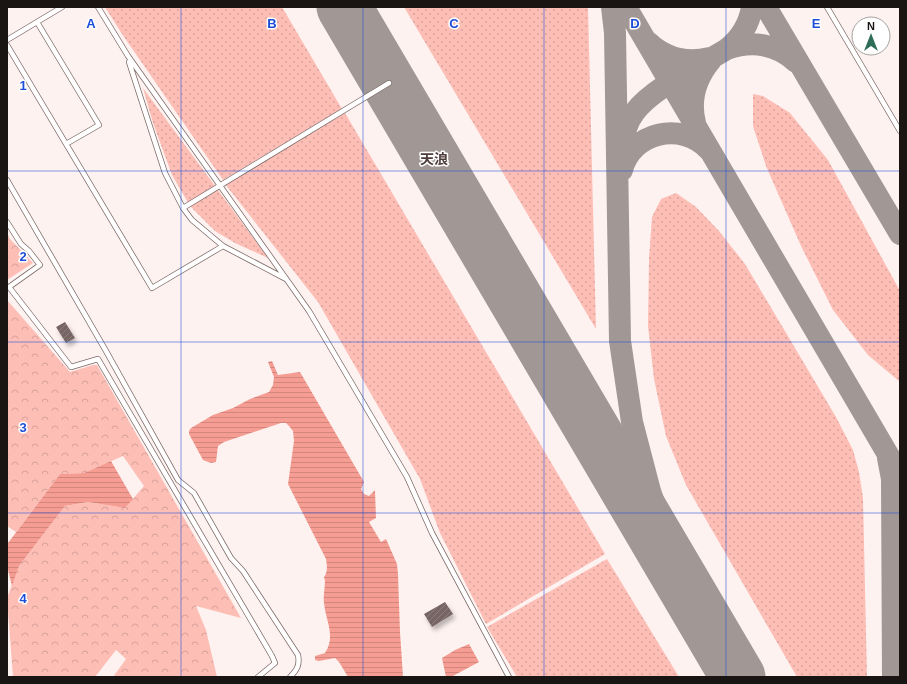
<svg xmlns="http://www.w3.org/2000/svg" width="907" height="684" font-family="Helvetica,'Noto Sans JP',sans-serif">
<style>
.grass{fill:url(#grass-dots)}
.forest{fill:url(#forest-crowns)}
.water{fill:url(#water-rules)}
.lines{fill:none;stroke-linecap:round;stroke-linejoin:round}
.taxiway{stroke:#a19896;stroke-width:22}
.runway{stroke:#a19896;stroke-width:55}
.building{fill:url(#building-hatch);filter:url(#shadow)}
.lane-casing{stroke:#7b6a68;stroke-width:6}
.lane{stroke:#fff;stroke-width:4.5}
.grid{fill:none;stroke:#1d4ed8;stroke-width:1;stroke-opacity:0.55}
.labels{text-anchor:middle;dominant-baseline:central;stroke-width:3;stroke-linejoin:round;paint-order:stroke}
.quarter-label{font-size:14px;font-weight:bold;fill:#4d3d3b;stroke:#fff}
.grid-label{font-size:13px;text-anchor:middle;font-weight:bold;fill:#1d4ed8;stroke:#fff;stroke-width:3;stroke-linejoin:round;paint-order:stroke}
</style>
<defs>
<pattern id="grass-dots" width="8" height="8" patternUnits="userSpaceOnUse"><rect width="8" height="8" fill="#fdbeb6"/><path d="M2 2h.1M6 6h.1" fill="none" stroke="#d8a29c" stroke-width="1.8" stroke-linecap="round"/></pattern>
<pattern id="forest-crowns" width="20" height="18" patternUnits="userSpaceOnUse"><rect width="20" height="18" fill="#fdbeb6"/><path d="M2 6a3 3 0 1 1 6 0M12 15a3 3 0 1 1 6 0" fill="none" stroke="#d8a29c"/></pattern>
<pattern id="water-rules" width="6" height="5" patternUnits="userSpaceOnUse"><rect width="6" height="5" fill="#f69d93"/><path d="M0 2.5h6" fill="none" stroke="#d2867e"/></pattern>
<pattern id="building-hatch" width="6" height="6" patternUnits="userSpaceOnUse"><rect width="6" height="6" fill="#766563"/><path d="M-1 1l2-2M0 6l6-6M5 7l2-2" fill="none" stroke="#8a7e7c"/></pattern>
<filter id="shadow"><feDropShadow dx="2.5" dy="4" stdDeviation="2" flood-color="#0004"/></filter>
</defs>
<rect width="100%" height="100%" fill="#fef2f0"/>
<path class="grass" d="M105,7H282L342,109L223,180L122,34Z
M404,7H588L596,329Z
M143,88L268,258L235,243L215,231L190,206L172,175L153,123Z
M753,94L763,96L790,113L828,160L900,291V382L868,355L833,310L801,246L766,166L753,126Z
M345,113L605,554L486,624L440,533L420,479L318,302L225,184Z
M676,193L696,207L719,231L745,264L836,417L853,450L859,472L863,498L867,677H797L686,485L666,436L654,379L648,326L649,259L652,217L661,199Z
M607,559L679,677H517L487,627Z"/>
<path class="forest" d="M7,233L10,239L33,263L7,280Z
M7,300L70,372L93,365H97L241,618L196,606L206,630L217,677H113L126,659L116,650L95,677H13L7,598L19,566L65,506L88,502L125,508L144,486L123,456L84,473L60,474L16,532L7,526Z"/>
<path class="water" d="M272,361L278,375L300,372L364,482L361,489L364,494L369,496L375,490L376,518L369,522L381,542L386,539L397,564L398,574L400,632L403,677H348L339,662L335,658L319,661L315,660V656L325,653C336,636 326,622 324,603C323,596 325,588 325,581L324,577C328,572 327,565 326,559L288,484L294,441L293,431L289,426L286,423H281L224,442L218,446L216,462L211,463L203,460L189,434V431L191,428L213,415L233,408L250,399L269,392L273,385L274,377L268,362Z
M111,461L133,499L125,508L88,502L65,506L19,566L12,586L7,566L8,543L60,474L84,473Z
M469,644L479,662L451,677H446L442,658L455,650Z"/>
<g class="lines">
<path class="taxiway" d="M612,7L615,33L620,341L632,422L650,491L677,572
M626,7L900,475
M766,7L900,234
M648,42C665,58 686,64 710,58
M727,49C752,40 777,44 796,62
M695,123C689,99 696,78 711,60
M622,145C624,134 627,122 634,113C651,89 701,65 727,49C741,38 749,25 752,7
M622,170C632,132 681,121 708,149
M888,458L892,479L893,677"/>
<path class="runway" d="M344,7L738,677"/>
</g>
<path class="building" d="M65,322L75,338L66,343L56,327Z
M445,602L453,614L432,627L424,614Z"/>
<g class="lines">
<defs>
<path id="lane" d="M98,7L128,56L309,311L407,477L432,533L509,677
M827,7L900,131
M37,22L99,125L66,144
M7,40L62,7
M7,45L152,288L223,246
M129,62L165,173L183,208L192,220L223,246L286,279
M7,180L106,351L178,480L194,493L231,558L243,571L298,655C300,665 297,670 290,677
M183,208L389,83
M7,222L21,244L29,251L40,265L9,287L71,367L98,359L272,656L275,663L258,677"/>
</defs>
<use href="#lane" class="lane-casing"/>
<use href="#lane" class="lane"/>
</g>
<path class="grid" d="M181,7V677M363,7V677M544,7V677M726,7V677M7,171H900M7,342H900M7,513H900"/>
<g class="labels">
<g class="quarter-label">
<text x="434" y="159">天浪</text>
</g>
</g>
<g class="grid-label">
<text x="91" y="28">A</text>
<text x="272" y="28">B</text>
<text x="454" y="28">C</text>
<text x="635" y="28">D</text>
<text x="816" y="28">E</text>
<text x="23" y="90">1</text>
<text x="23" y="261">2</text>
<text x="23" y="432">3</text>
<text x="23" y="603">4</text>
</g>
<rect width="907" height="684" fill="none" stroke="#1a1413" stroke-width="16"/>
<g transform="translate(871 36)"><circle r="19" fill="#ffffff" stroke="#a3a1a1"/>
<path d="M0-3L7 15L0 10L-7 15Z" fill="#306d58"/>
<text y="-6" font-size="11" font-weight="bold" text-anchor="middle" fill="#1a1413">N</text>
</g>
</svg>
